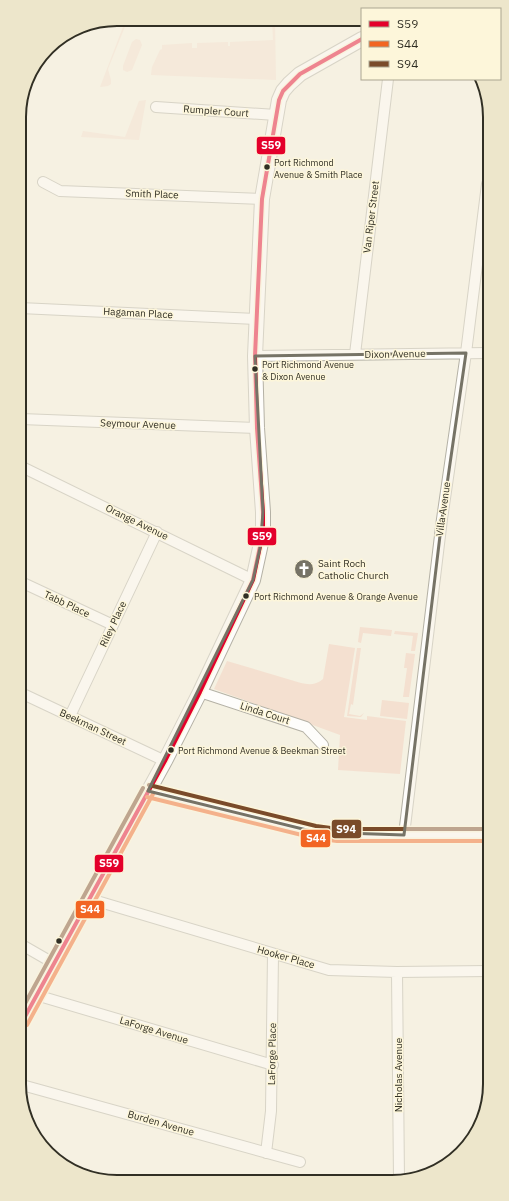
<svg xmlns="http://www.w3.org/2000/svg" width="509" height="1201" font-family="'IBM Plex Sans',sans-serif">
<style>
.green{fill:#f4e0d0}
.lines{fill:none;stroke-linecap:round;stroke-linejoin:round}
.street-casing{stroke:#b4b1a5;stroke-width:12}
.secondary-casing{stroke:#b4b1a5;stroke-width:16}
.street{stroke:#fefdfb;stroke-width:10}
.secondary{stroke:#fefdfb;stroke-width:14}
.bus-1-casing{stroke:#fdf6da;stroke-width:7}
.bus-2-casing{stroke:#fdf6da;stroke-width:7}
.bus-3-casing{stroke:#fdf6da;stroke-width:7}
.bus-1{stroke:#e4002b;stroke-width:4}
.bus-2{stroke:#f26522;stroke-width:4}
.bus-3{stroke:#7a4b2a;stroke-width:4}
.marked{fill:none;stroke:#767366;stroke-width:3;stroke-linejoin:round}
.bus-dot{fill:#312f24;stroke:#fdf6da;stroke-width:1.5}
.labels{text-anchor:middle;dominant-baseline:central;stroke-width:3;stroke-linejoin:round;paint-order:stroke}
.bus-label{font-size:9px;fill:#312f24;stroke:#fdf6da;text-anchor:start}
.street-label{font-size:10px;fill:#312f24;stroke:#fdf6da}
.poi-label{font-size:10px;fill:#312f24;stroke:#fdf6da;text-anchor:start}
.rim{fill:none;stroke:#312f24;stroke-width:2}
.line-badge{stroke:#fdf6da;stroke-width:1.5}
.badge-label{font-size:11px;text-anchor:middle;font-weight:bold;fill:#fff}
</style>
<rect width="100%" height="100%" fill="#f5f1e2"/>
<path class="green" d="M126,19H128L108,69L111,80V84L108,86L100,87Z
M272,20H275L276,80L151,75L152,67L160,50L162,49V45L192,43V48H197V43L228,42V46H230V42L273,40Z
M136,39L140,40L142,45L132,70L127,72L123,70V66L132,42Z
M146,100L139,140L81,137L83,131L125,137L139,101Z
M360,627L392,630L391,636L363,633L361,643L358,642Z
M395,631L418,633L415,651H411L413,636L394,634Z
M329,644L355,648L344,717L367,720V716L406,721L400,774L338,770L340,735L214,689L227,661L301,683C309,685 316,685 323,679Z
M357,648H361L353,705L351,704L349,714L360,716L364,713L361,717L347,716Z
M406,653L415,654L409,697H403L407,668H404Z
M382,700L409,703L407,719L380,716Z"/>
<g class="lines">
<defs>
<path id="street" d="M156,107L276,115
M43,182L60,191L262,199
M20,308L257,319
M355,354L388,79
M255,356L488,353
M20,421L21,419L257,428
M20,466L253,580
M21,582L113,625
M200,692L306,727L323,745
M21,693L165,761
M70,716L157,532
M404,835L442,519L466,353L487,184
M90,899L329,970L397,972L489,971
M22,945L55,964
M397,972L399,1179
M36,995L273,1065
M22,1085L300,1162
M266,1153L271,1111L273,954"/>
<path id="secondary" d="M148,791L315,832L338,835H489
M22,1022L165,761L200,692L253,580L260,548L263,532V512L257,428L255,356L262,199L279,100L283,91L289,84L300,74L362,39"/>
</defs>
<use href="#street" class="street-casing"/>
<use href="#secondary" class="secondary-casing"/>
<use href="#street" class="street"/>
<use href="#secondary" class="secondary"/>
<defs>
<path id="bus-1" d="M22,1022L165,761L200,692L253,580L263,532V512L257,428L255,356L262,199L279,100L283,91L300,74L362,39"/>
<path id="bus-2" d="M147,797L314,838L337,841H489
M27,1025L153,794"/>
<path id="bus-3" d="M149,785L316,826L338,829H489
M22,1009L143,788"/>
</defs>
<use href="#bus-1" class="bus-1-casing"/>
<use href="#bus-2" class="bus-2-casing"/>
<use href="#bus-3" class="bus-3-casing"/>
<use href="#bus-1" class="bus-1"/>
<use href="#bus-2" class="bus-2"/>
<use href="#bus-3" class="bus-3"/>
</g>
<path d="M0 0H509V1201H0ZM466,353L442,519L404,835L315,832L148,791L253,580L260,548L263,512L255,356Z" fill="#f5f1e2" fill-opacity=".55" fill-rule="evenodd"/>
<path class="marked" d="M466,353L442,519L404,835L315,832L148,791L253,580L260,548L263,512L255,356Z"/>
<defs>
<symbol id="church-disc" viewBox="-11 -11 22 22"><circle r="9.5" fill="#767366" stroke="#fdf6da"/><path d="M-1.2-6h2.4v3.5h3.3v2.4h-3.3V6h-2.4V-.1h-3.3v-2.4h3.3Z" fill="#fff"/></symbol>
</defs>
<g fill-rule="evenodd">
<use href="#church-disc" x="293" y="558" width="22" height="22"/>
</g>
<g class="bus-dot">
<circle cx="267" cy="167" r="3.5"/>
<circle cx="255" cy="369" r="3.5"/>
<circle cx="246" cy="596" r="3.5"/>
<circle cx="171" cy="750" r="3.5"/>
<circle cx="59" cy="941" r="3.5"/>
</g>
<g class="labels">
<g class="bus-label">
<text x="274" y="162">Port Richmond<tspan x="274" dy="12">Avenue &amp; Smith Place</tspan></text>
<text x="262" y="364">Port Richmond Avenue<tspan x="262" dy="12">&amp; Dixon Avenue</tspan></text>
<text x="254" y="596">Port Richmond Avenue &amp; Orange Avenue</text>
<text x="178" y="750">Port Richmond Avenue &amp; Beekman Street</text>
</g>
<g class="street-label">
<text transform="translate(216 111) rotate(4)">Rumpler Court</text>
<text transform="translate(152 194) rotate(2)">Smith Place</text>
<text transform="translate(371 217) rotate(-83)">Van Riper Street</text>
<text transform="translate(138 313) rotate(3)">Hagaman Place</text>
<text transform="translate(395 354) rotate(-1)">Dixon Avenue</text>
<text transform="translate(138 424) rotate(2)">Seymour Avenue</text>
<text transform="translate(443 509) rotate(-82)">Villa Avenue</text>
<text transform="translate(137 522) rotate(26)">Orange Avenue</text>
<text transform="translate(67 604) rotate(25)">Tabb Place</text>
<text transform="translate(113 624) rotate(-65)">Riley Place</text>
<text transform="translate(265 713) rotate(18)">Linda Court</text>
<text transform="translate(93 727) rotate(25)">Beekman Street</text>
<text transform="translate(286 957) rotate(16)">Hooker Place</text>
<text transform="translate(154 1030) rotate(17)">LaForge Avenue</text>
<text transform="translate(272 1054) rotate(-89)">LaForge Place</text>
<text transform="translate(398 1075) rotate(-90)">Nicholas Avenue</text>
<text transform="translate(161 1123) rotate(16)">Burden Avenue</text>
</g>
<g class="poi-label">
<text x="318" y="563">Saint Roch<tspan x="318" dy="12">Catholic Church</tspan></text>
</g>
</g>
<path d="M0 0H509V1201H0ZM117 26H392A91 91 0 0 1 483 117V1084A91 91 0 0 1 392 1175H117A91 91 0 0 1 26 1084V117A91 91 0 0 1 117 26Z" fill="#ede6cb" fill-rule="evenodd"/>
<path class="rim" d="M117 26H392A91 91 0 0 1 483 117V1084A91 91 0 0 1 392 1175H117A91 91 0 0 1 26 1084V117A91 91 0 0 1 117 26Z"/>
<g class="line-badge">
<rect x="256" y="136" width="30" height="19" rx="4" fill="#e4002b"/>
<rect x="247" y="527" width="30" height="19" rx="4" fill="#e4002b"/>
<rect x="331" y="819" width="31" height="20" rx="4" fill="#7a4b2a"/>
<rect x="300" y="829" width="31" height="19" rx="4" fill="#f26522"/>
<rect x="94" y="854" width="30" height="19" rx="4" fill="#e4002b"/>
<rect x="75" y="900" width="30" height="19" rx="4" fill="#f26522"/>
</g>
<g class="badge-label">
<text x="271" y="149">S59</text>
<text x="262" y="540">S59</text>
<text x="346" y="833">S94</text>
<text x="316" y="842">S44</text>
<text x="109" y="867">S59</text>
<text x="90" y="913">S44</text>
</g>
<rect x="361" y="8" width="140" height="72" fill="#fdf6da" stroke="#aba691"/>
<rect x="369" y="21" width="20" height="6" fill="#e4002b" stroke="#aba691"/>
<text x="397" y="28" font-size="12" fill="#312f24">S59</text>
<rect x="369" y="41" width="20" height="6" fill="#f26522" stroke="#aba691"/>
<text x="397" y="48" font-size="12" fill="#312f24">S44</text>
<rect x="369" y="61" width="20" height="6" fill="#7a4b2a" stroke="#aba691"/>
<text x="397" y="68" font-size="12" fill="#312f24">S94</text>
</svg>
